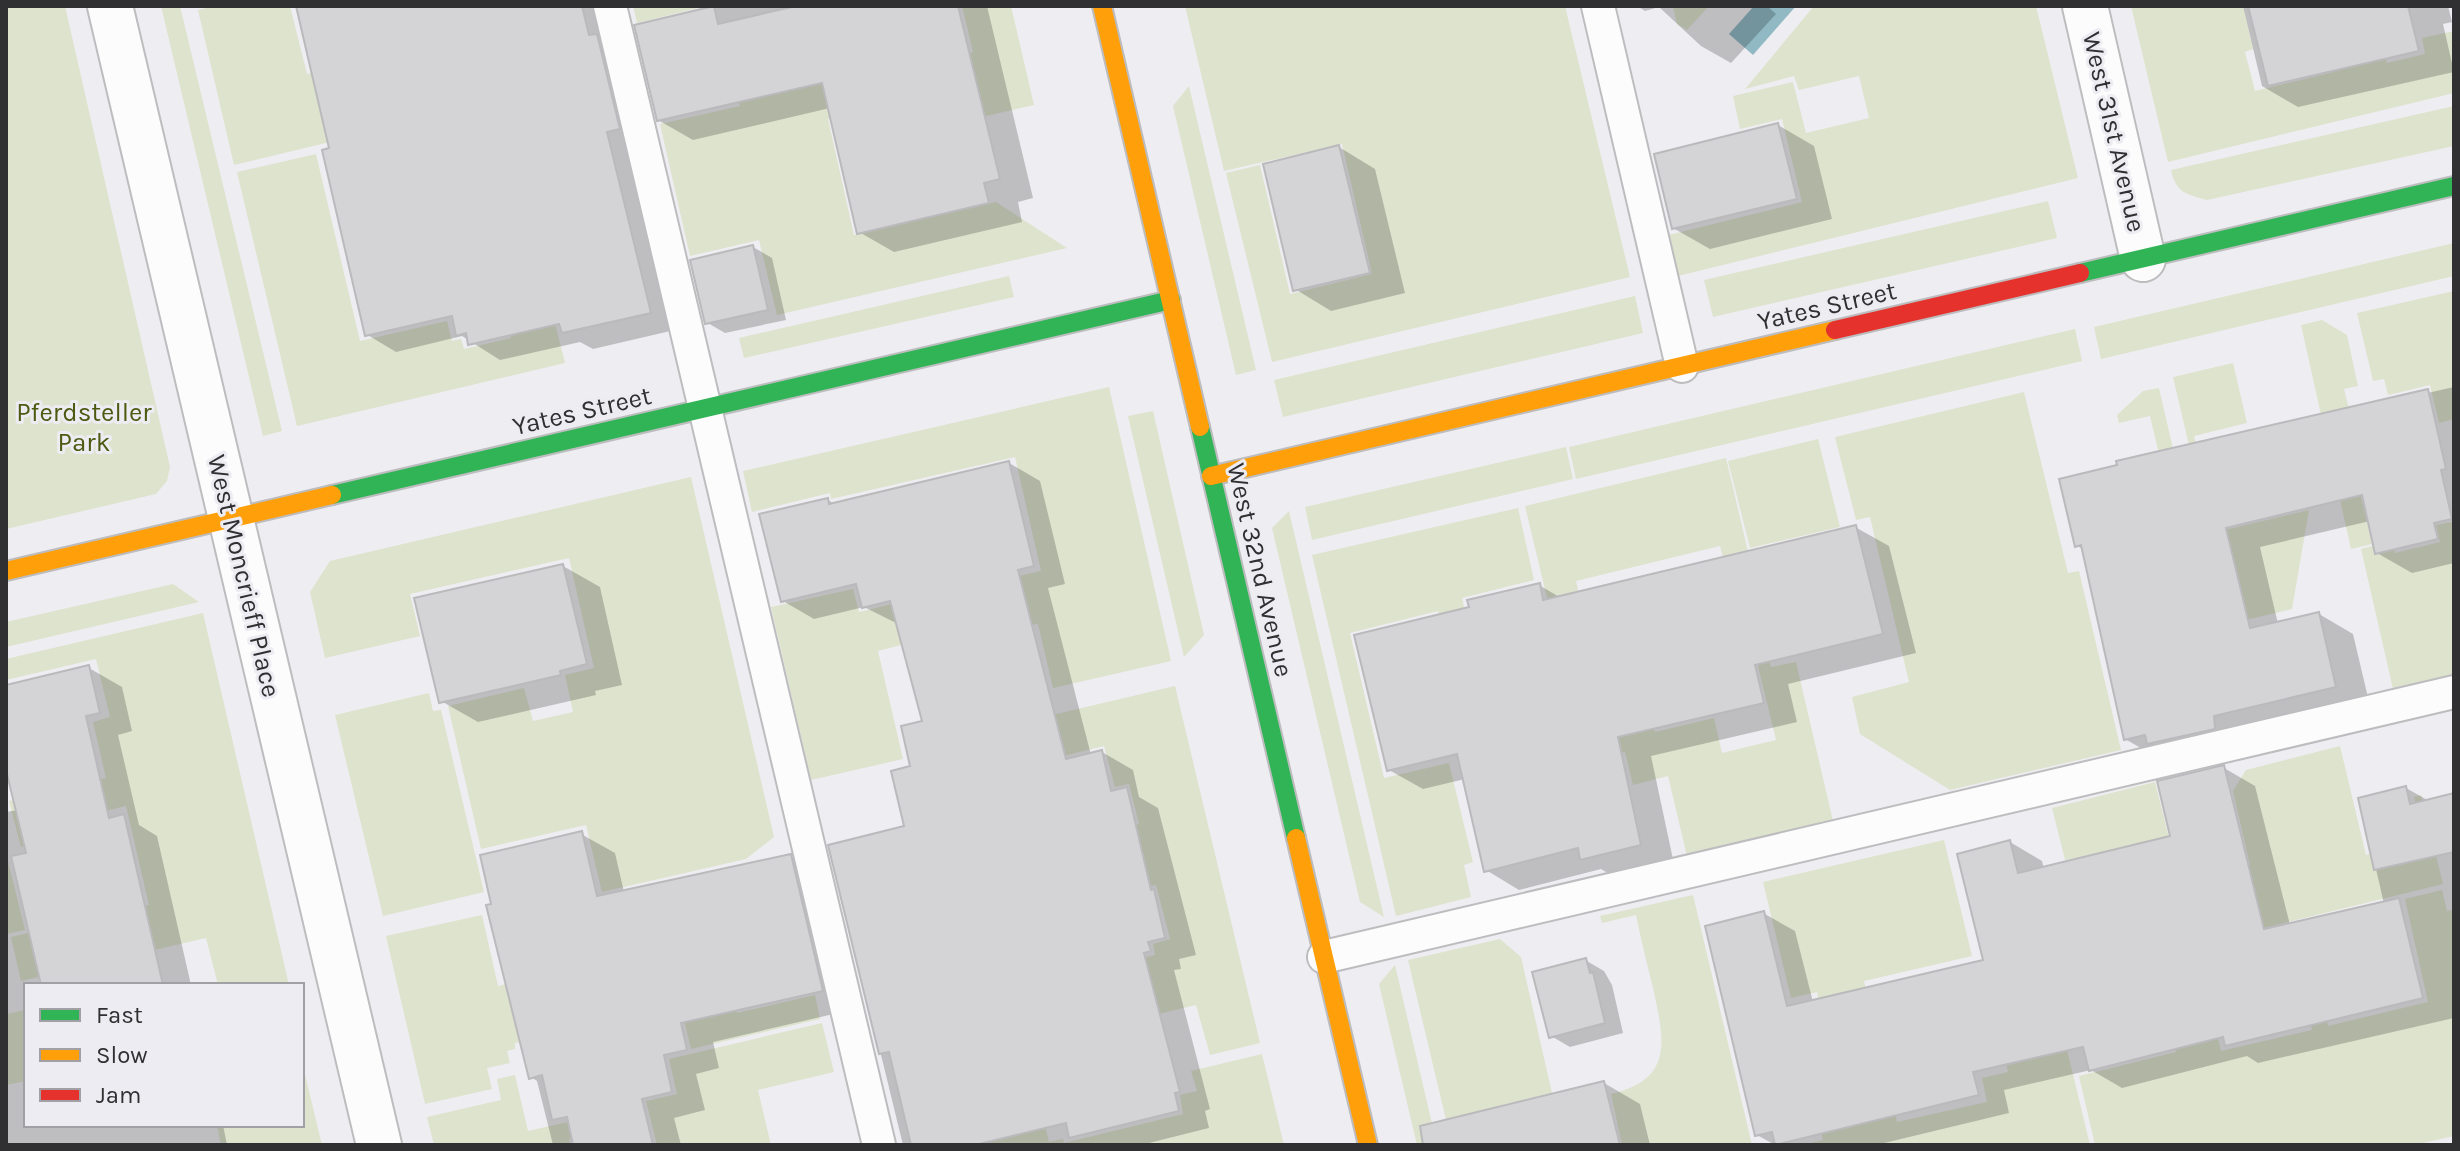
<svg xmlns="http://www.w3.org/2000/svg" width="2460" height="1151" font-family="Karla,sans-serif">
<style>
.green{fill:#dee3ce}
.water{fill:#90b9c4}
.shadow{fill:#0003}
.building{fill:#d4d4d6;stroke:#bab9bc;stroke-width:2}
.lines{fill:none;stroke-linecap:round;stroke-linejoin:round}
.lane-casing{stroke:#bdbdbf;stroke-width:36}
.street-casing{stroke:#bdbdbf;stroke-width:48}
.fast-casing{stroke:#bdbdbf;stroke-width:22}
.slow-casing{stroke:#bdbdbf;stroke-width:22}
.jam-casing{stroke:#bdbdbf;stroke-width:22}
.lane{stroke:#fcfcfd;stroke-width:32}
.street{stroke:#fcfcfd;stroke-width:44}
.fast{stroke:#30b455;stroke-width:18}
.slow{stroke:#ff9f0a;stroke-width:18}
.jam{stroke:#e5322d;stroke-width:18}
.labels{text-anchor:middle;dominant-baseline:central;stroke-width:6;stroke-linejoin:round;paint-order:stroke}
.street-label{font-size:26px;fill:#303032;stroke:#edecf2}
.park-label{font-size:26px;fill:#4d5a11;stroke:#edecf2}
</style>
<rect width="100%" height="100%" fill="#eeedf1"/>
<path class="green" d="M6,6H65L170,467L167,481L156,494L6,529Z
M161,6H180L282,431L263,436Z
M215,6H290L307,74L473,34L505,100L234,165L198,10Z
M633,6H706L637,23Z
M962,6H1011L1034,105L977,118L962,55L973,52Z
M1185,6H1565L1630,277L1272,362L1226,173L1260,165L1290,294L1372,274L1342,144L1224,171Z
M1673,6H1709L1687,30L1677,24Z
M1814,6H2036L2078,178L1678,276L1669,235L1802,202L1782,119L1740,129L1733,96L1793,82L1806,133L1869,118L1859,76L1799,90L1794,76L1745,89Z
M2131,6H2243L2253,49L2245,52L2255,91L2334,72L2332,64L2384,52L2387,63L2425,54L2422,38L2454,31V93L2168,162Z
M721,23L826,76L966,86L828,119L854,235L996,202L1067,248L777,315L759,240L690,256L660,124L740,106Z
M1189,86L1256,370L1236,375L1173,106Z
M2454,106V146L2207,200C2186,194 2176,193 2171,170Z
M316,154L360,341L447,321L452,341L461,339L464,349L511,338L509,329L554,319L565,363L297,426L237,172Z
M2048,201L2057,238L1713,317L1704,280Z
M2454,243V276L2101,359L2094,327Z
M1009,276L1014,297L744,358L739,338Z
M2454,291V419L2439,423L2430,385L2388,395L2384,379L2373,381L2357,313Z
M1635,296L1643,333L1283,417L1274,380Z
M2322,320L2347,335L2358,386L2344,389L2349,409L2341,411L2372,544L2351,549L2301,325Z
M2075,329L2082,361L1576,479L1569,447Z
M2233,363L2247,423L2194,436L2202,469L2195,471L2173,377Z
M1109,387L1171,661L1053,688L1038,624L1024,626L897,604L1041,571L1015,457L831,499L830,493L752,512L743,471Z
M2159,388L2189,518L2175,522L2150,416L2119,423L2117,415L2143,391Z
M2024,392L2068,573L2079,571L2121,750L1950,790L1860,734L1852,697L1909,682L1870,517L1856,520L1835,437Z
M1153,411L1204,635L1184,657L1128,416Z
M1818,439L1840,527L1750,548L1728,461Z
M1566,447L1573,479L1312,540L1305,507Z
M1726,458L1770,645L1746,650L1720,546L1576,581L1595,663L1637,654L1655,732L1714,718L1722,753L1776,740L1756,658L1768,655L1771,667L1796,662L1833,821L1687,856L1668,776L1633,785L1625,752L1586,761L1525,506Z
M691,477L774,837L746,859L602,892L586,825L481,849L448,706L524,688L533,721L573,712L565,675L594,668L569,558L410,594L420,636L325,658L310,592L330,561Z
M1518,508L1534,580L1462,598L1493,731L1473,760L1438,611L1350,633L1384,778L1449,763L1473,862L1464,865L1471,897L1396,916L1312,555Z
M2309,510L2292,609L2233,623L2212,533Z
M1289,511L1384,917L1360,902L1272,528Z
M2452,522L2454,675L2393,689L2361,549L2392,541L2395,553L2440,542L2436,525Z
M173,584L199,602L6,647V622Z
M853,589L859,612L892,604L901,645L878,651L903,759L811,780L771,607Z
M203,613L289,985H218L206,938L21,981L11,937L149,905L126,806L71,819L74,835L21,847L9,801L106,778L93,722L110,717L96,659L6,680V659Z
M1175,686L1260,1043L1210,1055L1196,1005L999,1052L1027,986L1155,955L1153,944L1170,939L1156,885L1139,889L1124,827L1139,824L1129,784L1115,787L1104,746L1034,763L972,734Z
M429,693L433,711L441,710L484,892L383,916L335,715Z
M2340,746L2366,855L2424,842L2414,797L2421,795L2443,884L2154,955L2111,958L2087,856L2065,860L2052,808L2155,782L2180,882L2250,865L2233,791L2246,770Z
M1944,840L1972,956L1864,981L1897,1122L1987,1102L1982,1078L2008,1072L1988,985L2048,971L2090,1145H1803L1823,1140L1819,1123L1836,1069L1817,992L1791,998L1763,882Z
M6,853L25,930L6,934Z
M2442,890L2447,911L2453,910L2454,913V1136L2414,1145H2095L2079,1076L2176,1052L2154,958L2197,948L2221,1051L2312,1030L2287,926L2303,922L2328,1026L2428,1002L2405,899Z
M1693,895L1752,1145H1622L1611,1094C1675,1079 1664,1039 1653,988C1647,964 1641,940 1636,915L1602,923L1600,916Z
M482,915L498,986L516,982L529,1040L515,1043V1049L507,1051L510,1063L487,1068L492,1089L425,1104L386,936Z
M1500,939L1521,957L1552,1093L1497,1106L1505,1145H1452L1408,960Z
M723,951L737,1013L815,995L820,1019L691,1049L674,978Z
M1395,965L1437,1145H1417L1379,984Z
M26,1010V1081L6,1085V1014Z
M822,1023L834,1072L758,1090L771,1145H657L646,1101L677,1094L669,1059Z
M1026,1051L1049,1142L1063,1139L1064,1143L1183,1114L1180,1095L1197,1091L1191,1071L1262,1054L1284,1145H987L968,1066Z
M302,1062L322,1145H221L217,1125H302Z
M515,1075L528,1131L643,1105L646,1121L569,1139L570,1145H434L427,1117L501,1100L497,1079Z"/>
<path class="water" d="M1754,6H1796L1753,55L1729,34Z"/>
<path class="shadow" d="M298,6H607L679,329L593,349L580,342L500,360L462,336L396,352L366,334L331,150Z
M725,6H987L1033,198L1018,202L1022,222L894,252L859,232L830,108L693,140L658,120L636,26Z
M1637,6H1767L1776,14L1731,63L1701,46L1659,7L1645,11Z
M2243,6H2448L2452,22L2443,24L2454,72L2298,107L2262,86Z
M1778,125L1814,146L1832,219L1710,249L1673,228Z
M1339,147L1375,169L1405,293L1331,311L1295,289Z
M753,247L772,258L786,320L725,333L706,322Z
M2454,387V563L2412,573L2377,553L2370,521L2260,547L2278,624L2319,614L2353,634L2370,706L2160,759L2125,739L2084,550L2076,545L2118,463Z
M1009,463L1040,481L1065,584L1048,588L1091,755L1102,752L1133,770L1139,797L1158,808L1196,955L1179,959L1181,969L1174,970L1210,1109L1205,1111L1209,1128L1141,1145H903L830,846L906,828L913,768L924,723L898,624L864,607L814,619L783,601L827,500L836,504Z
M1855,527L1889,546L1916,653L1788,684L1797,722L1651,756L1674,864L1616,878L1601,869L1519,890L1486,870L1465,779L1423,789L1389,770L1471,608L1539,585L1561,598Z
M563,566L600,587L622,685L595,691L596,695L478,722L441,701Z
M89,668L122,687L132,731L118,735L139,825L157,836L191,985H26V1125H223L227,1145H6V812L18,810L6,761V687Z
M2224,768L2255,786L2290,925L2384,904L2360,799L2406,788L2429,801L2454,795V1018L2258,1063L2247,1056L2122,1088L2091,1070L2004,1090L2009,1113L1876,1145H1775L1757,1135L1763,913L1795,931L1813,1002L1986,962L2010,842L2042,861L2044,869L2173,837Z
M581,834L615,853L624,892L790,856L824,875L855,1009L713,1042L719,1068L696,1074L705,1110L674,1118L681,1145H553L537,1081L531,1077Z
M1585,960L1604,971L1612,985L1623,1033L1570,1047L1551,1036Z
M1604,1083L1640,1104L1650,1145H1509Z"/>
<path class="building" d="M296,6H582L589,35L597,34L620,129L607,132L651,313L562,333L559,324L468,345L466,333L456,336L452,316L365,336L322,150L329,148Z
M714,6L718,24L796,6H958L1000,179L984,183L989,203L857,234L822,83L657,121L634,25Z
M2248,6H2408L2419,51L2268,86Z
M1778,123L1797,199L1672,229L1654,154Z
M1339,145L1370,273L1293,291L1263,164Z
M753,245L768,310L705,324L690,260Z
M2428,389L2446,469L2441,470L2452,519L2434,523L2438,539L2375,554L2362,495L2226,528L2250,628L2319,612L2336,687L2214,716L2215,729L2147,744L2145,735L2124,740L2081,545L2075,547L2059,479L2117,465L2116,461Z
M1009,461L1034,566L1018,570L1066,759L1102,750L1111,791L1127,787L1151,890L1154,889L1165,938L1148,942L1151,951L1144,953L1180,1092L1175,1093L1179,1111L1069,1138L1066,1123L975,1145H911L889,1052L879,1054L828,845L904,826L891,771L910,766L901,726L922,721L890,601L862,608L856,584L781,602L759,514L828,498L829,504Z
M1856,525L1883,634L1755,665L1764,703L1618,737L1641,845L1580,860L1578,848L1484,872L1457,754L1387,771L1354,635L1469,607L1467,600L1540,583L1543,600Z
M563,564L587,664L560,671L561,675L439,703L414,598Z
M89,665L100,713L86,716L109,818L124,814L163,985H41L11,856L26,853L6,770V685Z
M2224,765L2264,929L2399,898L2423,998L2225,1046L2223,1037L2089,1071L2083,1047L1973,1072L1979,1095L1775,1145L1772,1132L1755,1136L1705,926L1764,911L1787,1006L1983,960L1957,854L2010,840L2018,873L2170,836L2157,781Z
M2406,786L2410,804L2454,793V852L2374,870L2358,798Z
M582,831L597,896L791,854L823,991L681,1023L687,1050L664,1055L672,1092L642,1099L653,1145H573L567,1117L552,1120L542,1075L529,1079L486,905L491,904L480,855Z
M1586,958L1590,973L1593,972L1605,1023L1549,1038L1532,972Z
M1604,1081L1620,1145H1423L1420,1126Z"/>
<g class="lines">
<defs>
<path id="lane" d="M610,6L879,1145
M1598,6L1682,366
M1324,957L2454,692"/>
<path id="street" d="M110,6L379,1145
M2085,6L2143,259"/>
<path id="fast" d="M2080,273L2454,186
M1200,427L1296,838
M332,495L1171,300"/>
<path id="slow" d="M1102,6L1200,427
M1211,476L1835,330
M6,571L332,495
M1296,838L1368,1145"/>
<path id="jam" d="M1835,330L2080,273"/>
</defs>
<use href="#lane" class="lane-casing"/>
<use href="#street" class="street-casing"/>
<use href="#fast" class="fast-casing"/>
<use href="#slow" class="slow-casing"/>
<use href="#jam" class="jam-casing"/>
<use href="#lane" class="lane"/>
<use href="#street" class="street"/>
<use href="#fast" class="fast"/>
<use href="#slow" class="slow"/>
<use href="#jam" class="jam"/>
</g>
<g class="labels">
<g class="street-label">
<text transform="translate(2114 132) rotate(77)">West 31st Avenue</text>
<text transform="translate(1827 306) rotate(-13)">Yates Street</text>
<text transform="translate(582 411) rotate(-13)">Yates Street</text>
<text transform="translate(1260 570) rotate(77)">West 32nd Avenue</text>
<text transform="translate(244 576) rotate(77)">West Moncrieff Place</text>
</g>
<g class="park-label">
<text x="84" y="412">Pferdsteller<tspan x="84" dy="30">Park</tspan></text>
</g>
</g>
<rect width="2460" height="1151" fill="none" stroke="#303032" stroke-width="16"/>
<rect x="24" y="983" width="280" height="144" fill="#edecf2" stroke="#a1a1a5" stroke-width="2"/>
<rect x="40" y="1009" width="40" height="12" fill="#30b455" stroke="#a1a1a5" stroke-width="2"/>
<text x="96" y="1023" font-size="24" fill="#303032">Fast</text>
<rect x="40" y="1049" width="40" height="12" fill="#ff9f0a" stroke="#a1a1a5" stroke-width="2"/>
<text x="96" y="1063" font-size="24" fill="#303032">Slow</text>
<rect x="40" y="1089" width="40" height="12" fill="#e5322d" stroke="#a1a1a5" stroke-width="2"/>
<text x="96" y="1103" font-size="24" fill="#303032">Jam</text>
</svg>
